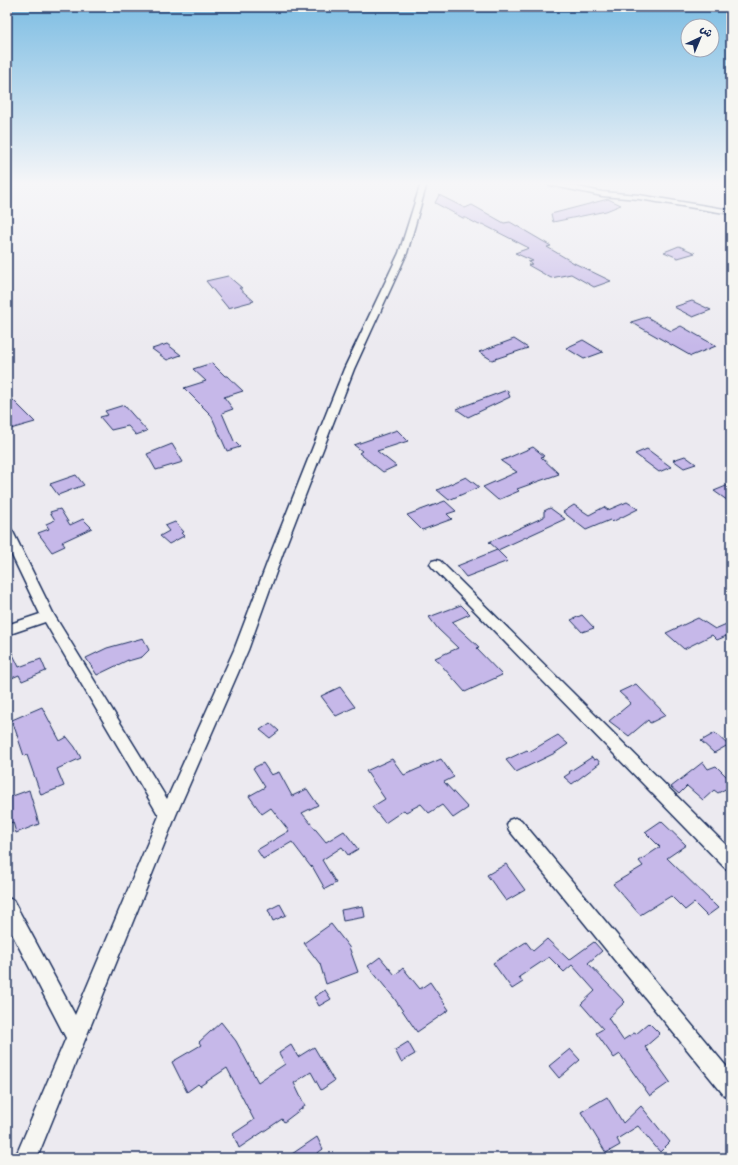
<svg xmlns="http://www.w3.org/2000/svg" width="738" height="1165" font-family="Mynerve,'Playpen Sans Arabic',sans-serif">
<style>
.building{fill:#c6b8e9;stroke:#1b2f5e}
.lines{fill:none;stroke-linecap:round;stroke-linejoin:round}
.street-casing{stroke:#1b2f5e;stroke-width:3}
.street{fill:#f6f6f2;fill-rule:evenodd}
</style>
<rect width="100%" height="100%" fill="#eceaf0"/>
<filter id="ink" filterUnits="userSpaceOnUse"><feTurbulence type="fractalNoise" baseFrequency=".025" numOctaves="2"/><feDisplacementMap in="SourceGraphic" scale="8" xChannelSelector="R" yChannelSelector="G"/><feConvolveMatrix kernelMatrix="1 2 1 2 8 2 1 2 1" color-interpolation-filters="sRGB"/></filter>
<g filter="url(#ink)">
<path class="building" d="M439,195L465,208L472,205L504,223L510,222L551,246L547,247L574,263L611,281L594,287L571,274L551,278L528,265L532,264L528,262L533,261L515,253L529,248L482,224L479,225L466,218H463L435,203Z
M608,199L621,205L606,211L553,222L551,214Z
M679,246L695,253L678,258L664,252Z
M228,276L242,288H239L254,301L228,308L206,281Z
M692,301L711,310L693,317L674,307Z
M647,317L671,331L681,326L716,346L691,356L631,322Z
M514,339L528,348L492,360L479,352Z
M583,340L603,352L584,359L566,348Z
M167,344L181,355L167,360L152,349Z
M212,363L225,376H227L243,391L224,397L233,409L222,413L234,441L240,447L227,451L211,415L184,388L206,381L193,369Z
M507,390L510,397L468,417L456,409Z
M7,394L35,422L7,430Z
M124,405L147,431L136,435L128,426L111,430L100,417L108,415L105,411Z
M397,430L408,441L377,451L396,466L383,472L359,453L362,451L354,445Z
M172,444L183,462L156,470L147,454Z
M533,447L544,456L541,457L559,474L517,489L519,491L498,500L483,487L517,472L501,461Z
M647,449L671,467L659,472L635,454Z
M685,456L696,464L684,468L673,460Z
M76,475L84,485L58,495L50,484Z
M466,477L479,487L449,500L437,490Z
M731,484V503L714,491Z
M445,501L456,511L447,514L452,519L422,530L407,515Z
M627,502L638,509L612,522L610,520L586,530L563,512L574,505L589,515L604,507L608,510Z
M550,508L565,519L498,550L489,542L544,517V511Z
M60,509L70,525L83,519L92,528L62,542L65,546L52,552L38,533L49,529L46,524L55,520L50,512Z
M175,522L184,532L181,533L184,536L169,544L160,536L169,531L165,526Z
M497,550L508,561L466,577L457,566Z
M461,605L470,614L452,622L479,647L476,648L502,675L465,692L435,658L458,648L438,629L429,617Z
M582,615L594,628L582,632L571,620Z
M698,618L715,629L731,622V634L717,640L712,635L684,649L666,633Z
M143,638L149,650L142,657L128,661V660L97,675L86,658L107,648Z
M7,642L19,667L41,659L46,671L22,681L19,675L7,680Z
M636,684L666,715L650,723L648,720L629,736L609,721L631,703L619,692Z
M340,687L355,707L336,716L321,696Z
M42,707L60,741L67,737L75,747L81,758L57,769L64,786L41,795L27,755L24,756L12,720Z
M270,723L279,731L270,738L260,730Z
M715,733L728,745L714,753L701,741Z
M558,735L568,744L555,753L516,772L506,760L527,750L529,752Z
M592,757L594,760L597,759L600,763L572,784L564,777L570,773L569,772Z
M392,759L404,775L441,759L454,777L444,782L468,808L453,818L442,805L429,813L421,804L406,812L404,810L385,823L372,807L385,799L366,771Z
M703,762L708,769L716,766L731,781V786L718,793L714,790L703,800L687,786L679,794L671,787Z
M263,763L271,775L279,772L292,796L307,789L318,805L302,813L326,842L344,831L358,849L348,855L342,847L322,860L336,883L325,889L312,866L311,867L292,842L263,859L257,850L289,831L271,808L262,814L249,796L265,787L253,768Z
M29,790L39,824L16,833L13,822L7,824V798Z
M661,821L686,845L667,858L718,908L707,916L694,903L685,910L671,896L640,915L613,884L643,866L639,861L660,847L645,832Z
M506,864L525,890L506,901L487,875Z
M280,904L286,915L273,921L268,910Z
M363,906L365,917L343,921L341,910Z
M331,924L349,947L358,972L326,984L320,964L304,943Z
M547,939L569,960L594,942L602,951L588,963L625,1002L608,1018L623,1040L634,1033L636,1034L649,1023L660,1034L645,1047L670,1082L650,1096L620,1054L614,1058L596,1033L603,1029L581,1004L595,991L572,965L564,972L549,957L519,977L523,982L512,989L493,963L526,942L533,951Z
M380,957L395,975L403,968L420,989L430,982L449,1010L417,1032L394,998L368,966Z
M325,990L331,999L319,1006L314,997Z
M221,1022L236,1041L258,1082L285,1064L279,1053L291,1045L298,1057L314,1047L334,1081L321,1090L311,1072L294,1083L305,1106L284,1122L282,1119L239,1148L233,1134L254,1120L227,1068L200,1086L198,1084L187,1092L172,1062L201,1045L199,1042Z
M408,1042L415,1054L401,1062L395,1050Z
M570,1049L580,1060L559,1078L549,1066Z
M607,1097L623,1123L641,1106L670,1142L660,1152L638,1126L617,1139L620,1145L606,1153L581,1112Z
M317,1137L323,1149L311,1158H286Z"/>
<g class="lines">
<defs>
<path id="street" d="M421,183H427L407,253L354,369L284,550L248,650L176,815L37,1158H15L66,1038L7,924V898L13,900L75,1015L159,816L45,622L7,635V625L40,614L7,545V528L11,529L13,532L54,615L167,799L234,650L272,550L344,369L399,253Z
M547,183H559L602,192L639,195L731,210V214L639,199L602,196L550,185Z
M436,560L440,561L731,850V870L725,868L432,567L430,564L432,561Z
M515,818L521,820L731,1072V1098L724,1095L509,830L507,825L509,820Z"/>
</defs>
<use href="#street" class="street-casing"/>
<use href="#street" class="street"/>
</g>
</g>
<linearGradient id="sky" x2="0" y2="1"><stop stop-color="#7dbde3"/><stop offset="0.53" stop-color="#f6f6f8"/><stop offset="1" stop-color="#f6f6f8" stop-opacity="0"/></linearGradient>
<rect width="738" height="346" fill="url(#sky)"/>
<rect width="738" height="1165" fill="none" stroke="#f6f6f2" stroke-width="24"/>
<rect x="12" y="12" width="714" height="1141" fill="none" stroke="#1b2f5e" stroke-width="1.5" filter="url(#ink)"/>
<g transform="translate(700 38) rotate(44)"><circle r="19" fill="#f6f6f2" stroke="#9ea6b7"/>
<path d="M0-3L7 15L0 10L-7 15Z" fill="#1b2f5e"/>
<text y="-6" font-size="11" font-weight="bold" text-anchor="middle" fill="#1b2f5e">ش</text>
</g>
</svg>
